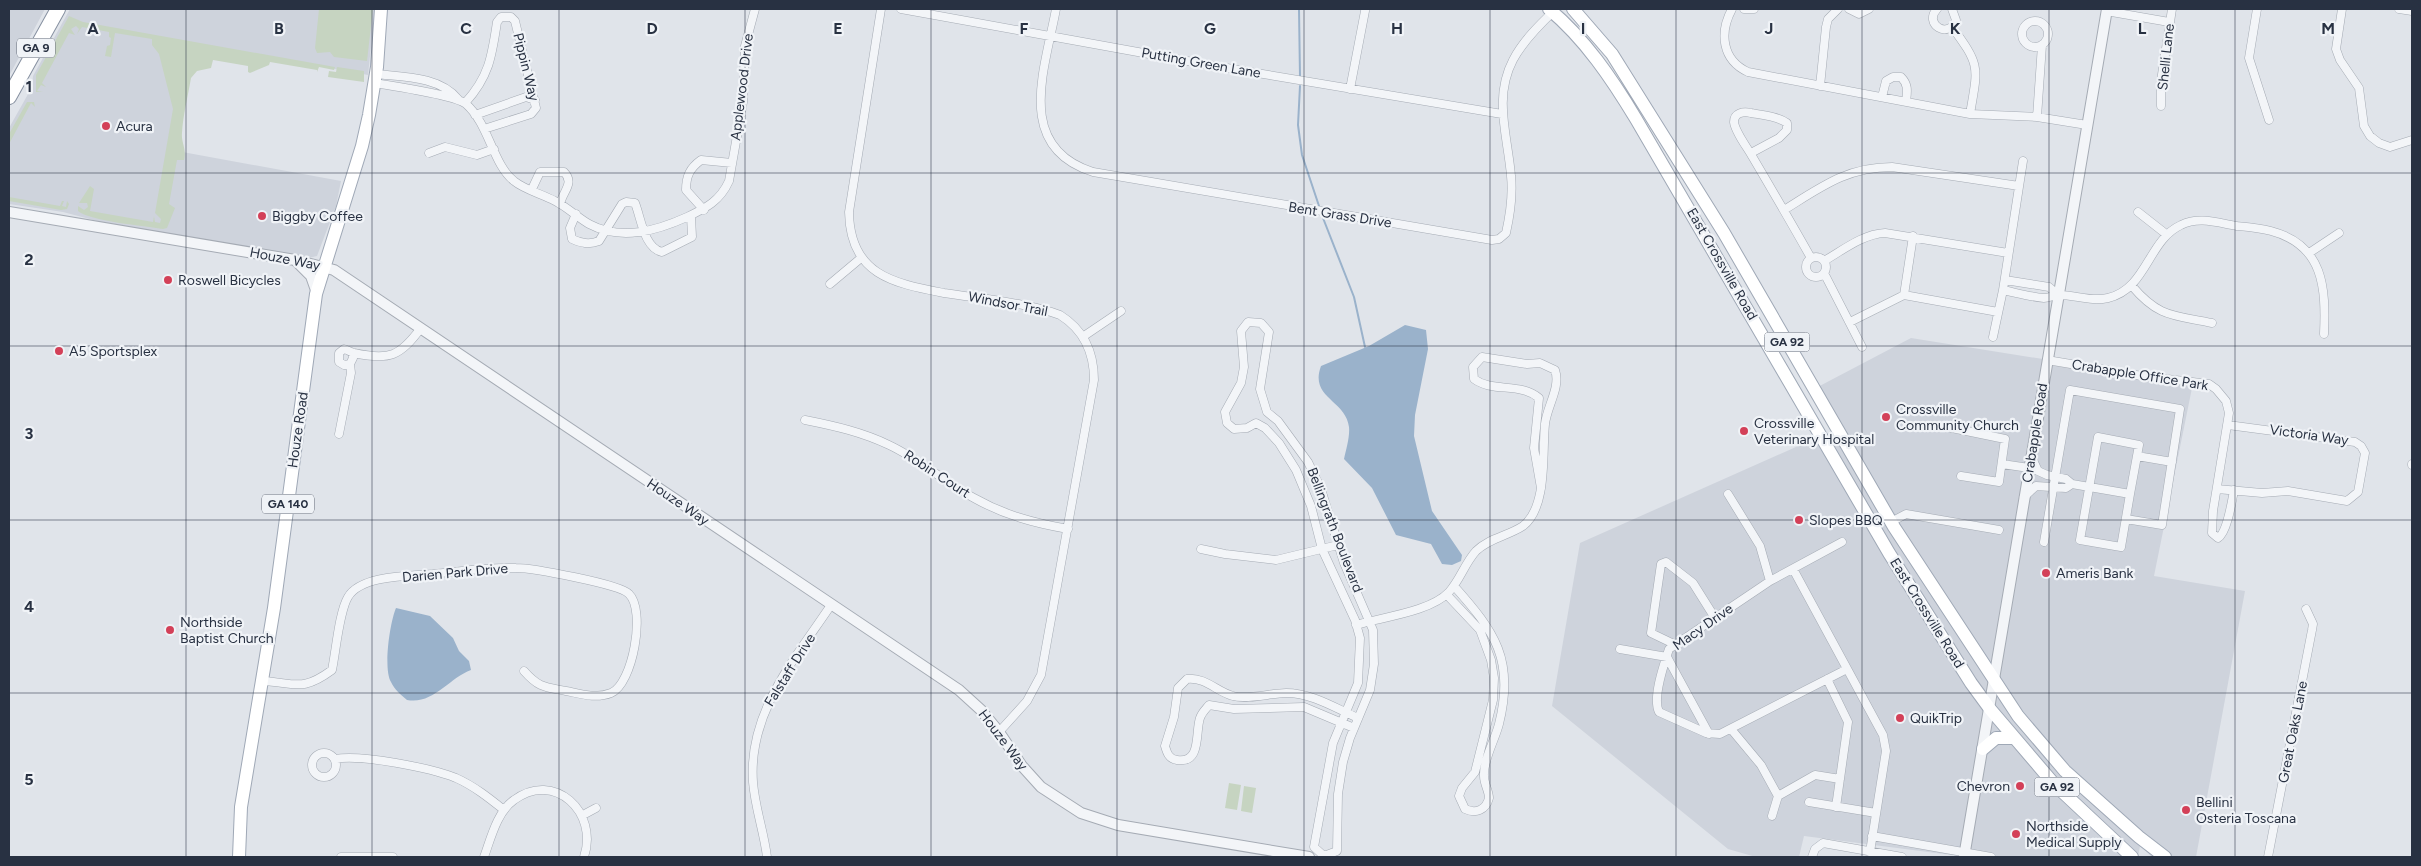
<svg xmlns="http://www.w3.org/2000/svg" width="2421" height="866" font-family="Figtree,sans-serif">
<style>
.built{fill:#ced3dc}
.green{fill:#c6d4c1}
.water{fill:#9ab2cb}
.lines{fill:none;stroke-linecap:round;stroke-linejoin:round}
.stream{stroke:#9ab2cb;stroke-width:2}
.minor-casing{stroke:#a5abb4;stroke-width:9}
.tertiary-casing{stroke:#a5abb4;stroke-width:12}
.primary-casing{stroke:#9fa8b6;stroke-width:14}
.trunk-casing{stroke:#8791a1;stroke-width:16}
.minor{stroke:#f3f5f8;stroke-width:8}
.tertiary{stroke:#f3f5f8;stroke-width:10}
.primary{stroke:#fff;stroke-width:12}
.trunk{stroke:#fff;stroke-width:14}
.grid{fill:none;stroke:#283142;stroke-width:1;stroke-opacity:0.55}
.poi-dot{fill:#d34058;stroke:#f0f3f7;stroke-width:2}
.labels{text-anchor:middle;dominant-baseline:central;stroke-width:4.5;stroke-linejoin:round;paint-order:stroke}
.shield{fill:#f0f3f7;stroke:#646b78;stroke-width:1}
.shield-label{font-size:12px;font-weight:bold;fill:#283142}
.street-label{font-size:14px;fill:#283142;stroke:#f0f3f7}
.poi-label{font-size:14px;fill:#283142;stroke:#f0f3f7;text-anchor:start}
.grid-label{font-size:16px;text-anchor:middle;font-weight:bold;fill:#283142;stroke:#f0f3f7;stroke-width:4.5;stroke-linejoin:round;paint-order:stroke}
</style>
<rect width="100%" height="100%" fill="#e0e4ea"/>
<path class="built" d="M9,9H45L9,76Z
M70,9H375L368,75L196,44L177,151L341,181L336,206L317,256L308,258L292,255L101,222L63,212L9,204V128L32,87L33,76Z
M1911,338L2193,383L2154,576L2245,591L2196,857H2152L2140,846L2138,857H1967L1804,836L1799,857H1756L1728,849L1552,706L1580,543L1834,430L1812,390Z"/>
<path class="green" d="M319,9H373L367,61L334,57L330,52L317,53L315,48Z
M69,16L83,22L335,67L334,70L319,67L317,72V70L270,62L269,65L250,73L248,72V66L213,60L211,68L197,71L191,78C188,96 183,115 182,133C181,143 187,149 184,160H177L169,204L175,208L167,228L163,229C145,226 89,221 78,211V206L84,210L88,207L87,203H79L90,186L94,189L90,211L153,222L154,216L155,222L160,223L161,219L155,213L173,109L159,54L152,45V39L115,33L111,57L105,56L107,46L110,45L111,38L109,37V32L82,27L77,34L79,29L76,26L71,29L75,35L69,33L42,83L46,87L41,85L37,91L43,92H36V75Z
M337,67L364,71V82L328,77L329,71L336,72Z
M27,102H34L35,107L31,103L9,144V134Z
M9,197L60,206L62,201H64L62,206L66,207L67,201L69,204L67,209L61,210L9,201Z
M1229,783L1241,785L1237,810L1225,808Z
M1244,786L1256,788L1252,813L1241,811Z"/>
<path class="water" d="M1405,325L1426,330L1428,349L1415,415L1414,436L1432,511L1462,555L1461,561L1452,565L1442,564L1431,544L1396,535L1372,488L1344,459C1346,450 1350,437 1349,427C1346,400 1309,398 1321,366L1369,346Z
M396,608L430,616L453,638L459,651L469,661L471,670C449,678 433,705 407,700C401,695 394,689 391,682C383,669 390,622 396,608Z"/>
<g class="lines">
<path class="stream" d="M1299,9L1300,77
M1300,86L1298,125L1302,155L1319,206
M1323,218L1354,297L1365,347"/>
<defs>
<path id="minor" d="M881,9L849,212C850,275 893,283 944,293C981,299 1025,302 1060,315C1084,330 1094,352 1094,380L1041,675L1027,701L999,732
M901,9L1215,66L1502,114
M1056,9C1045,69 1014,147 1093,172L1492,240L1499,239L1506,233C1510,215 1513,195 1511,176C1508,137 1493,98 1513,60C1523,41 1539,25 1555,10
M1732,9C1719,33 1722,60 1748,72L1970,114L2037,117L2087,125
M1744,9H1754
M1849,9L1859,14L1869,9
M1937,9C1923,24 1949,40 1956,20L1952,9
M2257,9L2249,58L2269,120
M2342,9L2336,49L2340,60L2359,88L2364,126L2370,136L2379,143L2390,147L2412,140
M2399,9L2412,11
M2106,11L2169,22
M2022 34a13 13 0 1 1 26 0a13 13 0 1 1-26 0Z
M1952,27C1981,66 1978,67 1970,114
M376,74C403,77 439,76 458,99
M375,83C392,86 455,95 466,104C489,124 493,165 514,181C525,190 542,194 555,201C567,207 577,217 589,224C621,241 656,231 687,217C706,208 720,201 729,181L743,102L745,46L755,9
M1820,86L1826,27L1828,19L1838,9
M1350,89L1365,11
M1882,97L1886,81L1893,77H1901C1909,85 1907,92 1906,102
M465,103C489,77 492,56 497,22L501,17H511L515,21L536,108L531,114L484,129
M2161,106V81L2172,9
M475,115L526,97L535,100
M2037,117L2042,45
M429,153L445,147L477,155L494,149
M1751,153L1779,138L1787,130V123C1777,116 1762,115 1751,113C1743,111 1734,113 1734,122C1735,132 1747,147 1752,156C1772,190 1792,224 1811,258
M532,189L540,172H564C575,183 563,191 560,204
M704,210L686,190C686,176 690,168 701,160L732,163
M1784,210C1821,187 1847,167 1892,167L2019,186
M2138,212L2166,234
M576,214L570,228L572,239C581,243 589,245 599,241L622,204L626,202L635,203C641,218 644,248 662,252L692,237L691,216
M2309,253L2339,233
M1806 267a10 10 0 1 1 20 0a10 10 0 1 1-20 0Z
M1824,261C1843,250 1863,234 1885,233L2008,253
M1824,273L1862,347
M2005,280L2049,287L2058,295
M830,284L861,258
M2132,286C2159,318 2174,315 2212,323
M2003,290C2017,293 2031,297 2044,298C2049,298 2054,295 2059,295C2076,295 2091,302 2108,298C2147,289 2148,240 2181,225C2199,216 2218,223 2237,226C2248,227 2260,228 2271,231C2324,245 2326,288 2324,334
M1904,295L1913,236
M1248,322L1261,323L1269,332L1260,389L1267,412L1278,421L1308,462L1321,489L1344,563L1373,630L1374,664L1370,690L1350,738L1343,762L1338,794L1337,851L1324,856L1314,847L1333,743L1358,683L1360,638L1355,620L1322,549L1311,506L1296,470L1279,443L1265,428L1256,423L1247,428L1234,429L1227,423L1225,412L1241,383L1244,367L1241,331Z
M1850,322L1904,295L1998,312
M1084,336L1121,311
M1993,337L2003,290L2023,161
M352,353L353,358L350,364L344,365L339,362V353L344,349C348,350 350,352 354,353C390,361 400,356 421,328
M2047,360L2142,376L2209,384L2216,389L2226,401L2229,413L2213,511L2212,533L2218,538C2227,533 2232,501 2234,490
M805,420C835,426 862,432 889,445C919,459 945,482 974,498C1004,515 1034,523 1068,529
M1947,427L2005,439L1999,482L1961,476
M339,434L351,373L350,364
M2031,456L2038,471L2047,475L2066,479L2072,484L2130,494L2121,547L2080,540L2098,437L2139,445L2130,494
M2137,456L2172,462
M2002,464L2029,468
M2412,464V465
M2217,489L2262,493L2288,491L2347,501L2358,492L2365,453L2361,446L2355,442L2228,425
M1728,494L1760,546L1770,581
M2024,497L2036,486L2066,488L2072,484
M1891,522L1906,514L1999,530
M1842,542L1770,581L1669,649C1664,664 1652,698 1659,712L1706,733L1720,734L1847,669
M2044,542L2070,390L2180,409L2162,525L2126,519
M1201,549L1225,554L1276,560L1338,545
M1793,569L1883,735L1886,751L1870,852
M1447,595L1480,630L1491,660L1494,678L1493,700L1475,772L1462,788L1459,796L1465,809C1476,814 1486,810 1489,798C1489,791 1484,784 1484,776C1483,760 1495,740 1499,724C1515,660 1495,632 1454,586
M1356,625C1382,617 1430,612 1449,592C1460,580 1465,563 1476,551C1489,538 1508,536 1523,526C1548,507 1542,452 1545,424C1547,406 1561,387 1555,370L1540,363L1527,364L1482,357L1473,367L1474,379C1493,393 1520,382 1539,398L1534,448L1541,488
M1676,645L1651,633L1661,564L1666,562L1693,583L1715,618
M1620,649L1667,657L1709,734
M1827,679L1848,722L1836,807
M263,681C296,683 302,692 332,670C336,651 339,612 348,597C361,575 410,576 433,574C460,571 488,567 516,568C532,568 620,584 629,594C646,610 633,684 611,693C596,699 581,694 566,691C545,687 539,688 524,671
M1354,728L1304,707L1234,709L1209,705C1206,709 1202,712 1200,718C1195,732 1202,764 1177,760C1169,759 1167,753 1165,746L1174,717L1178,688L1187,679C1206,677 1217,692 1233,696C1247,700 1272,693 1286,693C1312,693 1335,708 1358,718
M1731,729L1761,765L1778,796L1772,816
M312 765a12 12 0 1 1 24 0a12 12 0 1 1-24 0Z
M335,759C361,754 431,768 456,778C474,786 489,798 504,810
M1778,796L1815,775L1840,779
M1809,802L1876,813
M583,815L596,808
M1872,836L1991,857
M341,857H393
M484,857C491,838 497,812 514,800C554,770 599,812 584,857
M767,857C764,832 755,808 753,782C748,712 795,659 831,605
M1812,857L1815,849L1823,843L1902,857
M2268,857L2312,630L2313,624L2306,609"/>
<path id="tertiary" d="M9,212L295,260L334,270L959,690L981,710L999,732L1022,766L1041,787L1081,813L1118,825L1309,857
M296,261L311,276L317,293
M1964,857L2107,9"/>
<path id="primary" d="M1549,9C1585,39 1612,79 1636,119L1889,553L1971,683L1990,709L2054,784L2132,857
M1573,9L1612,54L1724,233L1894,527L2018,716L2065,771L2139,837L2165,857
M1983,749L1996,738H2014
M239,857L241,807L274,608L316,294L362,146L369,115L377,67L381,9"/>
<path id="trunk" d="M9,97L58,9"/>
</defs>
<use href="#minor" class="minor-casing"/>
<use href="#tertiary" class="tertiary-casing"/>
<use href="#primary" class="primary-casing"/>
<use href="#trunk" class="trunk-casing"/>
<use href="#minor" class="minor"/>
<use href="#tertiary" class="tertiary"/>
<use href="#primary" class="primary"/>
<use href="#trunk" class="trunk"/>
</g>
<path class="grid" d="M186,9V857M372,9V857M559,9V857M745,9V857M931,9V857M1117,9V857M1304,9V857M1490,9V857M1676,9V857M1862,9V857M2049,9V857M2235,9V857M9,173H2412M9,346H2412M9,520H2412M9,693H2412"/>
<g class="poi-dot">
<circle cx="106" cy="126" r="5"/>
<circle cx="262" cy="216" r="5"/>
<circle cx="168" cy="280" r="5"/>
<circle cx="59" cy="351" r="5"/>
<circle cx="1886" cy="417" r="5"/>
<circle cx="1744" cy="431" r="5"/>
<circle cx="1799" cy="520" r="5"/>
<circle cx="2046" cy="573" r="5"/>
<circle cx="170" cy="630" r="5"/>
<circle cx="1900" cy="718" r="5"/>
<circle cx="2020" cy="786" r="5"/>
<circle cx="2186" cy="810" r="5"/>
<circle cx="2016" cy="834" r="5"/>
</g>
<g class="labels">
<g class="shield">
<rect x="17" y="38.5" width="38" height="19" rx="4"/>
<rect x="1764.5" y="332.5" width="45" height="19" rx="4"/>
<rect x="262" y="494.5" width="52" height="19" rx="4"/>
<rect x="2034.5" y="777.5" width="45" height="19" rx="4"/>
</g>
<g class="shield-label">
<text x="36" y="48">GA 9</text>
<text x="1787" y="342">GA 92</text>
<text x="288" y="504">GA 140</text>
<text x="2057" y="787">GA 92</text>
</g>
<g class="street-label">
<text transform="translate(2166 57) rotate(-84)">Shelli Lane</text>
<text transform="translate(1201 63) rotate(10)">Putting Green Lane</text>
<text transform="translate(526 67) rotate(76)">Pippin Way</text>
<text transform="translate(742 87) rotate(-83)">Applewood Drive</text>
<text transform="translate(1340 215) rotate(9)">Bent Grass Drive</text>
<text transform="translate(285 259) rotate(11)">Houze Way</text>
<text transform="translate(1722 264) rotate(60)">East Crossville Road</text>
<text transform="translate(1008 304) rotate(11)">Windsor Trail</text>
<text transform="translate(2140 375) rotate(9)">Crabapple Office Park</text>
<text transform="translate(298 430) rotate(-82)">Houze Road</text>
<text transform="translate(2035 433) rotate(-81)">Crabapple Road</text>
<text transform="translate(2309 435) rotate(8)">Victoria Way</text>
<text transform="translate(937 474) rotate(33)">Robin Court</text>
<text transform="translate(678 502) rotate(34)">Houze Way</text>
<text transform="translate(1335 530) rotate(69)">Bellingrath Boulevard</text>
<text transform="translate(455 573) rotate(-5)">Darien Park Drive</text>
<text transform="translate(1927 613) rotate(58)">East Crossville Road</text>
<text transform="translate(1703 627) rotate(-35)">Macy Drive</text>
<text transform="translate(790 670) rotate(-58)">Falstaff Drive</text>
<text transform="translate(2293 732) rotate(-79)">Great Oaks Lane</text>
<text transform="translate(1003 740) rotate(53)">Houze Way</text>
</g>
<g class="poi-label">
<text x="116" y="126">Acura</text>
<text x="272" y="216">Biggby Coffee</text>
<text x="178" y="280">Roswell Bicycles</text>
<text x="69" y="351">A5 Sportsplex</text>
<text x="1896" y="409">Crossville<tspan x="1896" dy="16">Community Church</tspan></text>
<text x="1754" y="423">Crossville<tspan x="1754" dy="16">Veterinary Hospital</tspan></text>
<text x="1809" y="520">Slopes BBQ</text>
<text x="2056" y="573">Ameris Bank</text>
<text x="180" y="622">Northside<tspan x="180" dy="16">Baptist Church</tspan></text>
<text x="1910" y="718">QuikTrip</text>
<text x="2010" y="786" text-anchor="end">Chevron</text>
<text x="2196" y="802">Bellini<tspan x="2196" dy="16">Osteria Toscana</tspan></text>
<text x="2026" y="826">Northside<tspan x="2026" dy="16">Medical Supply</tspan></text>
</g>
</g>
<g class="grid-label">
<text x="93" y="34">A</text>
<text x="279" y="34">B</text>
<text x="466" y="34">C</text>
<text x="652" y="34">D</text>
<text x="838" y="34">E</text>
<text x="1024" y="34">F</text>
<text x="1210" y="34">G</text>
<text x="1397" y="34">H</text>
<text x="1583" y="34">I</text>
<text x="1769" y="34">J</text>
<text x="1955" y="34">K</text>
<text x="2142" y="34">L</text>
<text x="2328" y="34">M</text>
<text x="29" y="92">1</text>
<text x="29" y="265">2</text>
<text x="29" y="439">3</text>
<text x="29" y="612">4</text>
<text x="29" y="785">5</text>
</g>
<rect width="2421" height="866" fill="none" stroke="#283142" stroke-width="20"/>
</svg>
